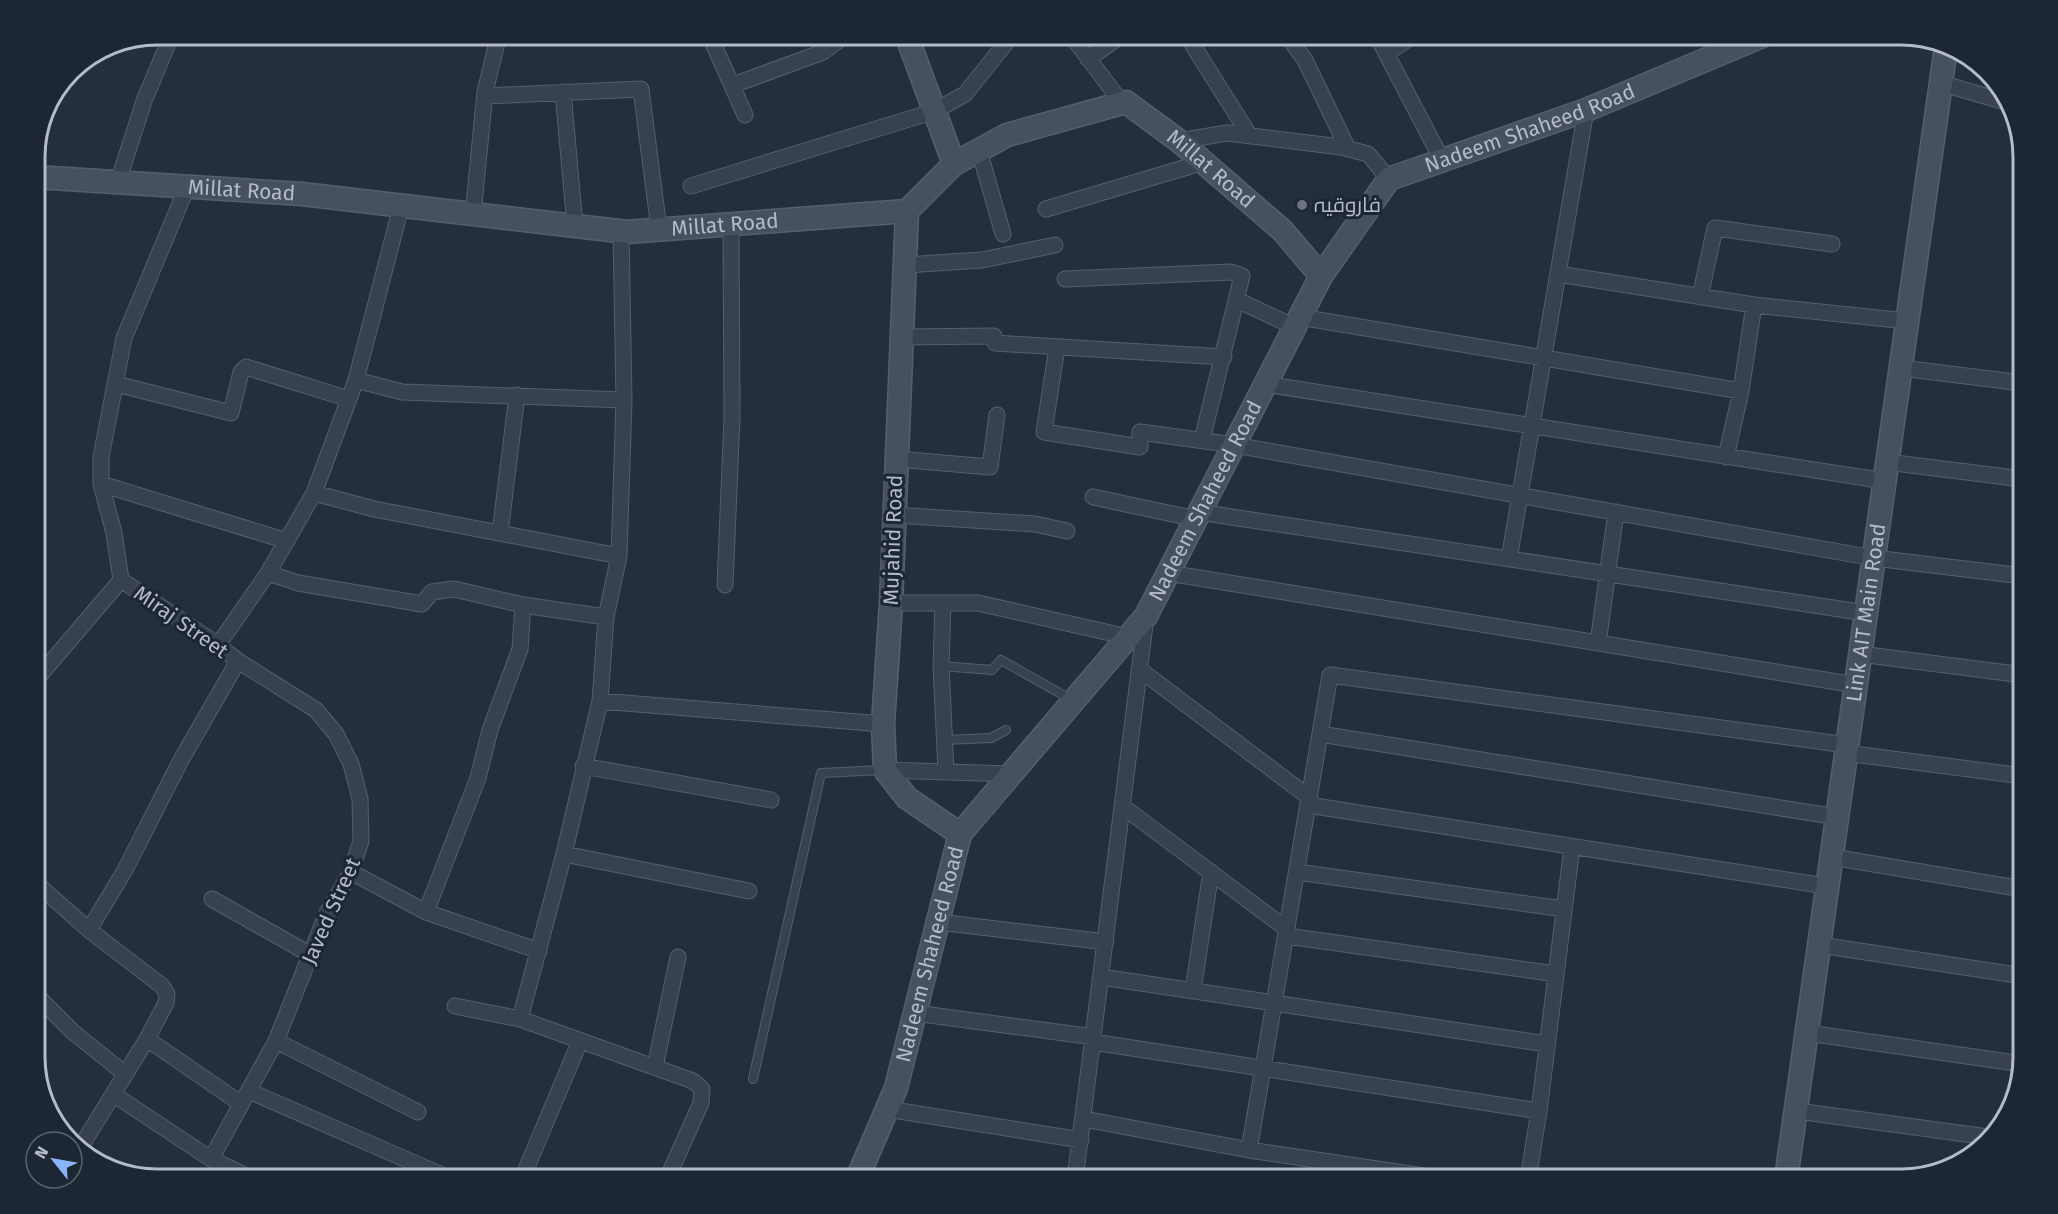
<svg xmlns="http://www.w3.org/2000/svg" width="2058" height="1214" font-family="'Fira Sans',Cairo,sans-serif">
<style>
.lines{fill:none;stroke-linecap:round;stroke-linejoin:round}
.lane-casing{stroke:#565f6c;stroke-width:10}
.street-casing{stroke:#565f6c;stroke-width:17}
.secondary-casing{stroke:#565f6c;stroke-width:25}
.lane{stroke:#38414e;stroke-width:8}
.street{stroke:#38414e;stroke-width:15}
.secondary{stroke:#465061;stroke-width:22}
.worship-dot{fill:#6b7280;stroke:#1d2633;stroke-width:2}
.labels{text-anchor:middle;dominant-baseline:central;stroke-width:6;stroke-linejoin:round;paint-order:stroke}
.street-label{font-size:21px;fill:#b4bcc9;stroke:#1d2633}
.poi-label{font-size:21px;fill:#b4bcc9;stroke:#1d2633;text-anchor:start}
.rim{fill:none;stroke:#b4bcc9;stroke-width:3}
</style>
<rect width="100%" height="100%" fill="#242f3e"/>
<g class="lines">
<defs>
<path id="lane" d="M941,666L992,670L1001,660L1072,700
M944,740L991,738L1006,730
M753,1079L821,773L883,770"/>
<path id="street" d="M709,34L745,115
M1070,34L1122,103
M1286,34L1305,60L1348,149
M1376,34L1442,160
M1192,44L1250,136
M1386,54L1415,34
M1088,59L1123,34
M1940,83L2009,103
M733,85L823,52L847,34
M563,92L575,226
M485,96L641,89L659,229
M1179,141L1227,133L1341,147L1368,154L1389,179
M979,150L1003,234
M118,182L144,101L172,34
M691,186L935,111L965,94L1013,34
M187,187L124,338L101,457V484L114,533L121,580L218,645L238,661L316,710L336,734L351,764L360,799L361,841L351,872L327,913L276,1041L211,1159
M1046,209L1204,162
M473,215L485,92L499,34
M905,265L982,260L1055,245
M1558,274L1754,305L1907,321
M1065,279L1231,272L1242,276L1202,440
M1700,297L1715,228L1832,244
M1237,300L1295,327
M1300,317L1741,391
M902,337L994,336L995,343L1224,357
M1057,347L1044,432L1140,447V432L1234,445L1874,558L2023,576
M1901,368L2023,383
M356,380L402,392L624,400
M116,384L231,413L241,372L246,367L349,399
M1265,384L1885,481
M1726,457L1741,391L1754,305
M897,459L990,467L997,415
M1887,462L2023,479
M101,484L287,541
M314,493L374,509L619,556
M1093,497L1196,519
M1199,512L1866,613
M895,515L1035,524L1067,531
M500,533L517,395
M1509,559L1586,110
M268,573L298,583L422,604L432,592L454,589L523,605L520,649L490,730L478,778L426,912
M1168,573L1856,685
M725,585L732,418L731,224
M891,603H978L1128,637
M943,603L941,666L946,772
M523,605L606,617
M1598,643L1616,512
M218,645L268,573L314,493L356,380L401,207
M1860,654L2023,675
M1139,669L1310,798
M35,681L121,580
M600,701L883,724
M1320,734L1837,817
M1846,753L2023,776
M583,766L771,800
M885,770L1011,774
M1308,805L1826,886
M1122,806L1288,930
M564,854L749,891
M1832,857L2023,889
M351,872L426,912L539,951
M1297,872L1564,909
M35,882L89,930L162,986L167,994L166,1003L147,1039L80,1148
M212,899L311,955
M938,922L1106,942
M89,930L125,870L181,760L238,661
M1287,936L1556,974
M1820,945L2023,976
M1101,977L1547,1044
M1193,990L1211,872
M35,994L73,1032L124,1073
M455,1006L520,1019L693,1081L702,1089L701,1103L667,1179
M915,1013L1094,1037
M520,1019L564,854L600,701L606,617L619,556L624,400L621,231
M1808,1033L2022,1064
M147,1039L240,1103
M276,1041L418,1112
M1093,1042L1539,1111
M655,1067L678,957
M249,1091L451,1179
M113,1094L211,1159L252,1179
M887,1109L1081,1140
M1797,1111L1988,1137
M1084,1119L1249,1150L1444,1179
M1249,1150L1330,675L1847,745
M522,1179L580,1041
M1075,1179L1146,617
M1528,1179L1539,1111L1572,847"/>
<g id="secondary">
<path d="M906,34L954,164"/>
<path id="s1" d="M35,177L302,194L627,232L907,211L954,164L1007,135L1126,102L1179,141L1283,231L1321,276"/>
<path d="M907,211L891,603L883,724L885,770L907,798L960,834"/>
<path id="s2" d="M857,1179L896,1088L960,834L1146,616L1321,276L1389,179L1586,110L1767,34"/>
<path id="s3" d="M1786,1179L1946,47"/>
</g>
</defs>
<use href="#lane" class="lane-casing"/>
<use href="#street" class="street-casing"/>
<use href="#secondary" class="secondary-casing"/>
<use href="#lane" class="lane"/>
<use href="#street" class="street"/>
<use href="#secondary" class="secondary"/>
</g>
<circle class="worship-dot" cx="1302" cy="205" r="6"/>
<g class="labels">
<g class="street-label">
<text stroke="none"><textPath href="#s2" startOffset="1298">Nadeem Shaheed Road</textPath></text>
<text stroke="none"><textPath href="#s1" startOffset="1234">Millat Road</textPath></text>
<text stroke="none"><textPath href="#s1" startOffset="207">Millat Road</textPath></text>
<text stroke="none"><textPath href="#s1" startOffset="693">Millat Road</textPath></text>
<text stroke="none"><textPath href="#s2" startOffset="777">Nadeem Shaheed Road</textPath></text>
<text transform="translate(893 540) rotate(-88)">Mujahid Road</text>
<text stroke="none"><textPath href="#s3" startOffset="572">Link AIT Main Road</textPath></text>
<text transform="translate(181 622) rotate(35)">Miraj Street</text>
<text transform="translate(331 911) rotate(-66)">Javed Street</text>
<text stroke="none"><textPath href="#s2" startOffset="237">Nadeem Shaheed Road</textPath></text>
</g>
<g class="poi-label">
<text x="1314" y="205">فاروقیہ</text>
</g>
</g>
<path d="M0 0H2058V1214H0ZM157 45H1901A112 112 0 0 1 2013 157V1057A112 112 0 0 1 1901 1169H157A112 112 0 0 1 45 1057V157A112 112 0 0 1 157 45Z" fill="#1d2633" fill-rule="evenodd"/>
<path class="rim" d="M157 45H1901A112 112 0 0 1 2013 157V1057A112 112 0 0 1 1901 1169H157A112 112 0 0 1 45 1057V157A112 112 0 0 1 157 45Z"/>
<g transform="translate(54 1160) rotate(301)"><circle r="28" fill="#1d2633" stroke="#59626f" stroke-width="1.5"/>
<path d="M0-4.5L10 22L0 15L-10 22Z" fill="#8ab4f8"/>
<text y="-9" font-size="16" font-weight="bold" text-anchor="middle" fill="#b4bcc9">N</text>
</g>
</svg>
